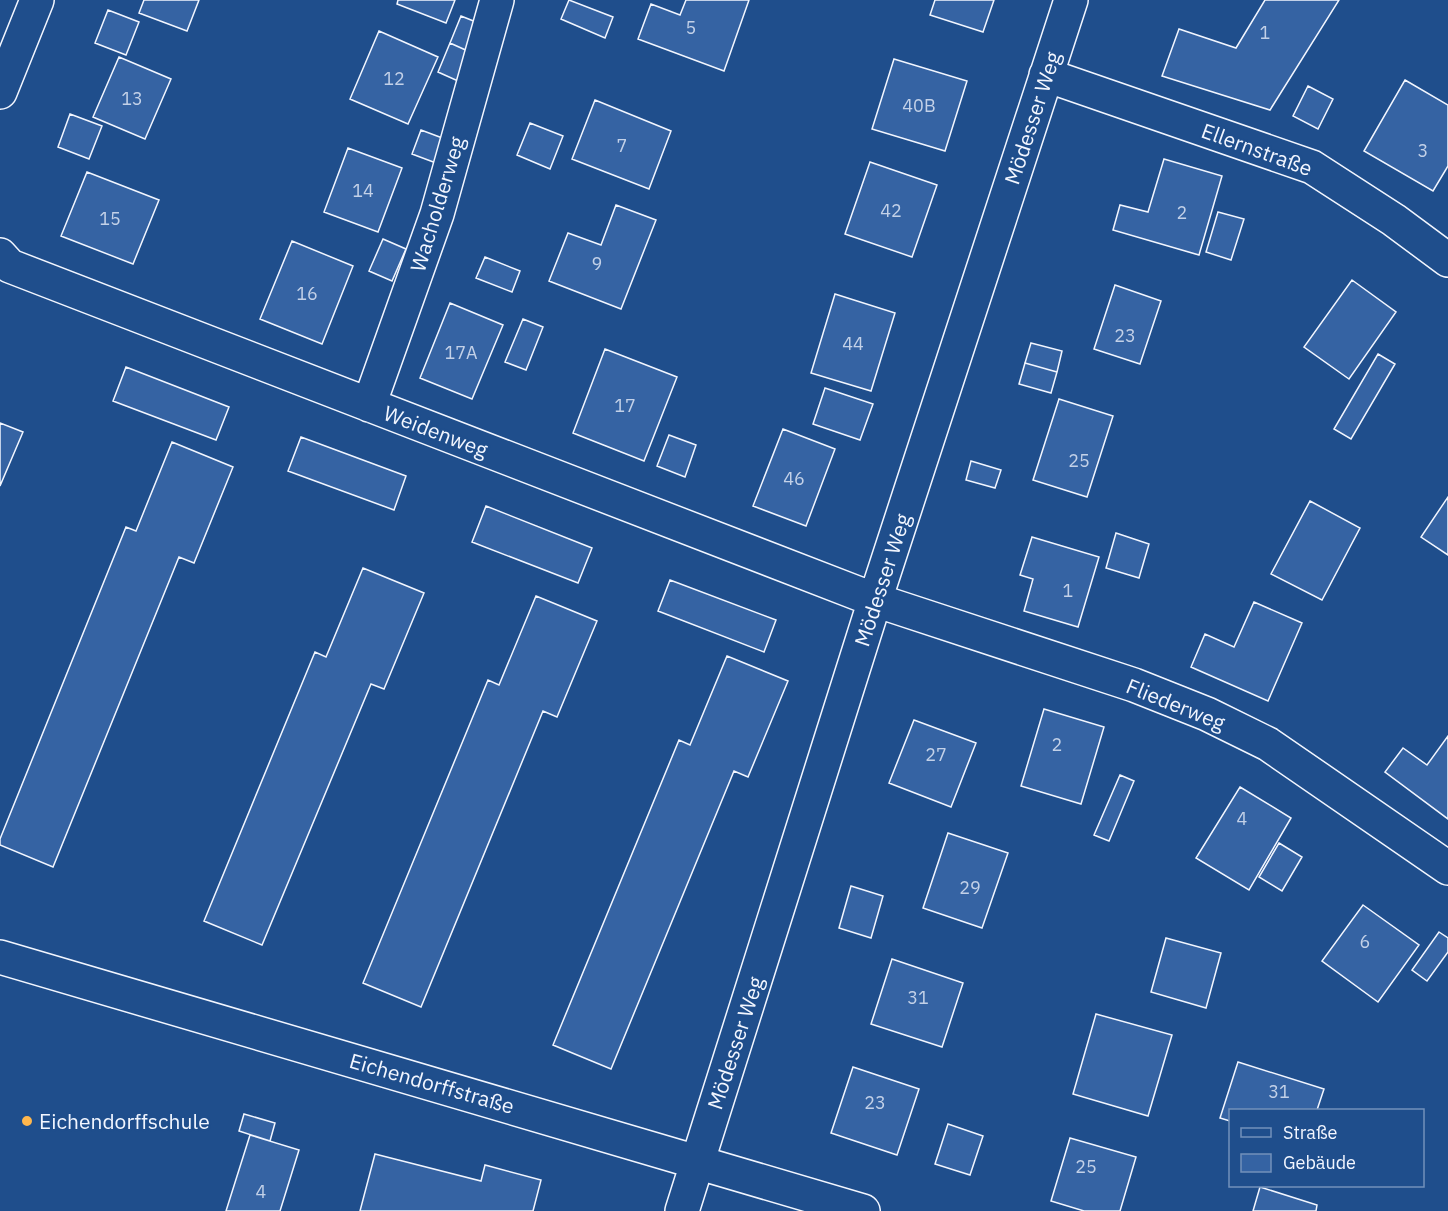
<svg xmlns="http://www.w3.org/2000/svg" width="1448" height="1211" font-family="'IBM Plex Sans',sans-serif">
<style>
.building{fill:#3563a3;stroke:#f2f6ff;stroke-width:1.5}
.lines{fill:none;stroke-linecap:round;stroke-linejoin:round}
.minor-casing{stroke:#f2f6ff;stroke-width:36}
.minor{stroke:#1f4e8c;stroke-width:33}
.poi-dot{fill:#ffb74d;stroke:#1f4e8c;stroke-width:2}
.labels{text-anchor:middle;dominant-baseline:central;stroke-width:4.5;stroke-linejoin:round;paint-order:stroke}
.number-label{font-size:18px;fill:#c3d1e8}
.street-label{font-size:21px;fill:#f2f6ff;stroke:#1f4e8c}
.poi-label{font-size:21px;fill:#f2f6ff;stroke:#1f4e8c;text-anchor:start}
</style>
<rect width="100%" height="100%" fill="#1f4e8c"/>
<path class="building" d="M144,0H199L187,31L139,13Z
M398,0H455L446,23L397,4Z
M569,0L613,17L605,38L561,19Z
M686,0H749L724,71L638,39L651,4L680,15Z
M935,0H994L983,32L930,15Z
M1265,0H1339L1270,110L1162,76L1179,29L1236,48Z
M108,10L139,22L126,55L95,43Z
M461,16L481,24L470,52L450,43Z
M379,31L438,57L408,124L350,99Z
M450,43L470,52L458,81L438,72Z
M119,57L171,79L145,139L93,117Z
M894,59L967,81L945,151L872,129Z
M1405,80L1448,105V166L1433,191L1364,151Z
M1308,86L1333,99L1318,129L1293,116Z
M595,100L671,131L649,189L572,159Z
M70,114L102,126L89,159L58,147Z
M530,123L563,136L550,169L517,155Z
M421,130L445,139L436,163L412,154Z
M348,148L402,168L378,232L324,212Z
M1164,159L1222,176L1199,255L1113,230L1120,205L1148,212Z
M870,162L937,185L912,257L845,234Z
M87,172L159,200L133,264L61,236Z
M616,205L656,220L621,309L549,281L568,233L601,245Z
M1218,212L1244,219L1231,260L1206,252Z
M383,239L406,249L392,281L369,271Z
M292,241L353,266L322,344L260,319Z
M485,257L520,271L512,292L476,278Z
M1352,280L1396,312L1349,379L1304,347Z
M1115,285L1161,301L1140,364L1094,349Z
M835,294L895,313L871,391L811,373Z
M450,303L503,325L472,399L420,378Z
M523,319L543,327L526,370L505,362Z
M1031,343L1062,351L1057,372L1025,363Z
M605,349L677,377L644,461L573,433Z
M1378,354L1395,364L1351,439L1334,429Z
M1025,363L1057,372L1051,393L1019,384Z
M126,367L229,407L216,440L113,401Z
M825,388L873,404L860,440L813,424Z
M1059,399L1113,416L1087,497L1033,480Z
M0,423L23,432L0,486Z
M783,429L835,449L806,526L753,506Z
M669,435L696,445L685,477L657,466Z
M301,437L406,476L394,510L288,471Z
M172,442L233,467L194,563L179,557L53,867L0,845V839L126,527L136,531Z
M971,461L1001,470L995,488L966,480Z
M1448,497V555L1421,537Z
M1310,501L1360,528L1322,600L1271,574Z
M486,506L592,548L578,583L472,542Z
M1116,533L1149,544L1139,578L1106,568Z
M1032,537L1099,557L1078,627L1024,611L1033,579L1020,575Z
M363,568L424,593L384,689L371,684L262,945L204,921L315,652L326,657Z
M670,580L776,620L764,652L658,611Z
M536,596L597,621L557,717L543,711L421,1007L363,983L488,680L499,685Z
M1254,602L1302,623L1268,701L1191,667L1205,634L1234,647Z
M727,656L788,681L748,777L734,771L611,1069L553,1045L679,740L690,745Z
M1044,709L1104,727L1081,804L1021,786Z
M914,720L976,743L951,807L889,783Z
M1448,736V819L1385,772L1403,748L1427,765Z
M1120,775L1134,781L1109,841L1094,835Z
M1240,787L1291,818L1249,890L1196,858Z
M948,833L1008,853L982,928L923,908Z
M1279,843L1302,857L1282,891L1259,877Z
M851,886L883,896L871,938L839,928Z
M1363,905L1419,945L1378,1002L1322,961Z
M1439,932L1448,938V952L1427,981L1412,970Z
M1166,938L1221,953L1206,1008L1151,992Z
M892,959L963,983L942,1047L871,1024Z
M1096,1014L1172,1035L1148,1116L1073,1094Z
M1238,1062L1324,1089L1317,1110H1230V1121L1220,1118Z
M853,1067L919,1089L897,1155L831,1133Z
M244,1114L275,1123L270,1141L239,1131Z
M948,1124L983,1136L970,1175L935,1164Z
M250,1135L299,1150L280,1211H226Z
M1070,1138L1136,1157L1120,1211H1084L1051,1201Z
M375,1154L481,1181L485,1165L541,1180L533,1211H360Z
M1260,1187L1317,1205L1316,1211H1253Z"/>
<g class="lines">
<defs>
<path id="minor" d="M1046,75L1312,167L1394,220L1448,260
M0,92L37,0
M0,255L10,266L875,600L1134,685L1207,714L1268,744L1448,868
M369,405L437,214L497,0
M0,957L863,1211
M682,1211L875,600L1071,0"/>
</defs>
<use href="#minor" class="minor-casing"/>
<use href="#minor" class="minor"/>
</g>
<circle class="poi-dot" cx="27" cy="1121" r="6"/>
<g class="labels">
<g class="number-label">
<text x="691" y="27">5</text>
<text x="1265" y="32">1</text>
<text x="394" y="78">12</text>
<text x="132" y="98">13</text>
<text x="919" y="105">40B</text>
<text x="622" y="145">7</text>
<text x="1423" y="150">3</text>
<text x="363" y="190">14</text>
<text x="891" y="210">42</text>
<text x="1182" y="212">2</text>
<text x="110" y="218">15</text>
<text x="597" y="263">9</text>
<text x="307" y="293">16</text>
<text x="1125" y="335">23</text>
<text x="853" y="343">44</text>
<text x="461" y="352">17A</text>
<text x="625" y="405">17</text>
<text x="1079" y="460">25</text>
<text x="794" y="478">46</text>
<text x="1068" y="590">1</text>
<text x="1057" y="744">2</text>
<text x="936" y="754">27</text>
<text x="1242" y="818">4</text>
<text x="970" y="887">29</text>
<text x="1365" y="941">6</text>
<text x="918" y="997">31</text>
<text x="1279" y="1091">31</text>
<text x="875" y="1102">23</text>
<text x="1086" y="1166">25</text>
<text x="261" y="1191">4</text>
</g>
<g class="street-label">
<text transform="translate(1032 118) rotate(-72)">Mödesser Weg</text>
<text transform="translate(1257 149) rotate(20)">Ellernstraße</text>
<text transform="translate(437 204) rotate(-73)">Wacholderweg</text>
<text transform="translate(436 431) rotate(21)">Weidenweg</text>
<text transform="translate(882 580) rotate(-72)">Mödesser Weg</text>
<text transform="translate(1176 704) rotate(22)">Fliederweg</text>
<text transform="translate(735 1043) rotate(-72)">Mödesser Weg</text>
<text transform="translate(432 1083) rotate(16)">Eichendorffstraße</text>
</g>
<g class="poi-label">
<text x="39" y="1121">Eichendorffschule</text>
</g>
</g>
<rect x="1229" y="1109" width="195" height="78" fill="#1f4e8c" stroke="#7391ba" stroke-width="1.5"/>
<rect x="1241" y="1128" width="30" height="9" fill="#1f4e8c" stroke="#7391ba" stroke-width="1.5"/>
<text x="1283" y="1139" font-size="18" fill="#f2f6ff">Straße</text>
<rect x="1241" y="1154" width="30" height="18" fill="#3563a3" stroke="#7391ba" stroke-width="1.5"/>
<text x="1283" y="1169" font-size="18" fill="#f2f6ff">Gebäude</text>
</svg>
